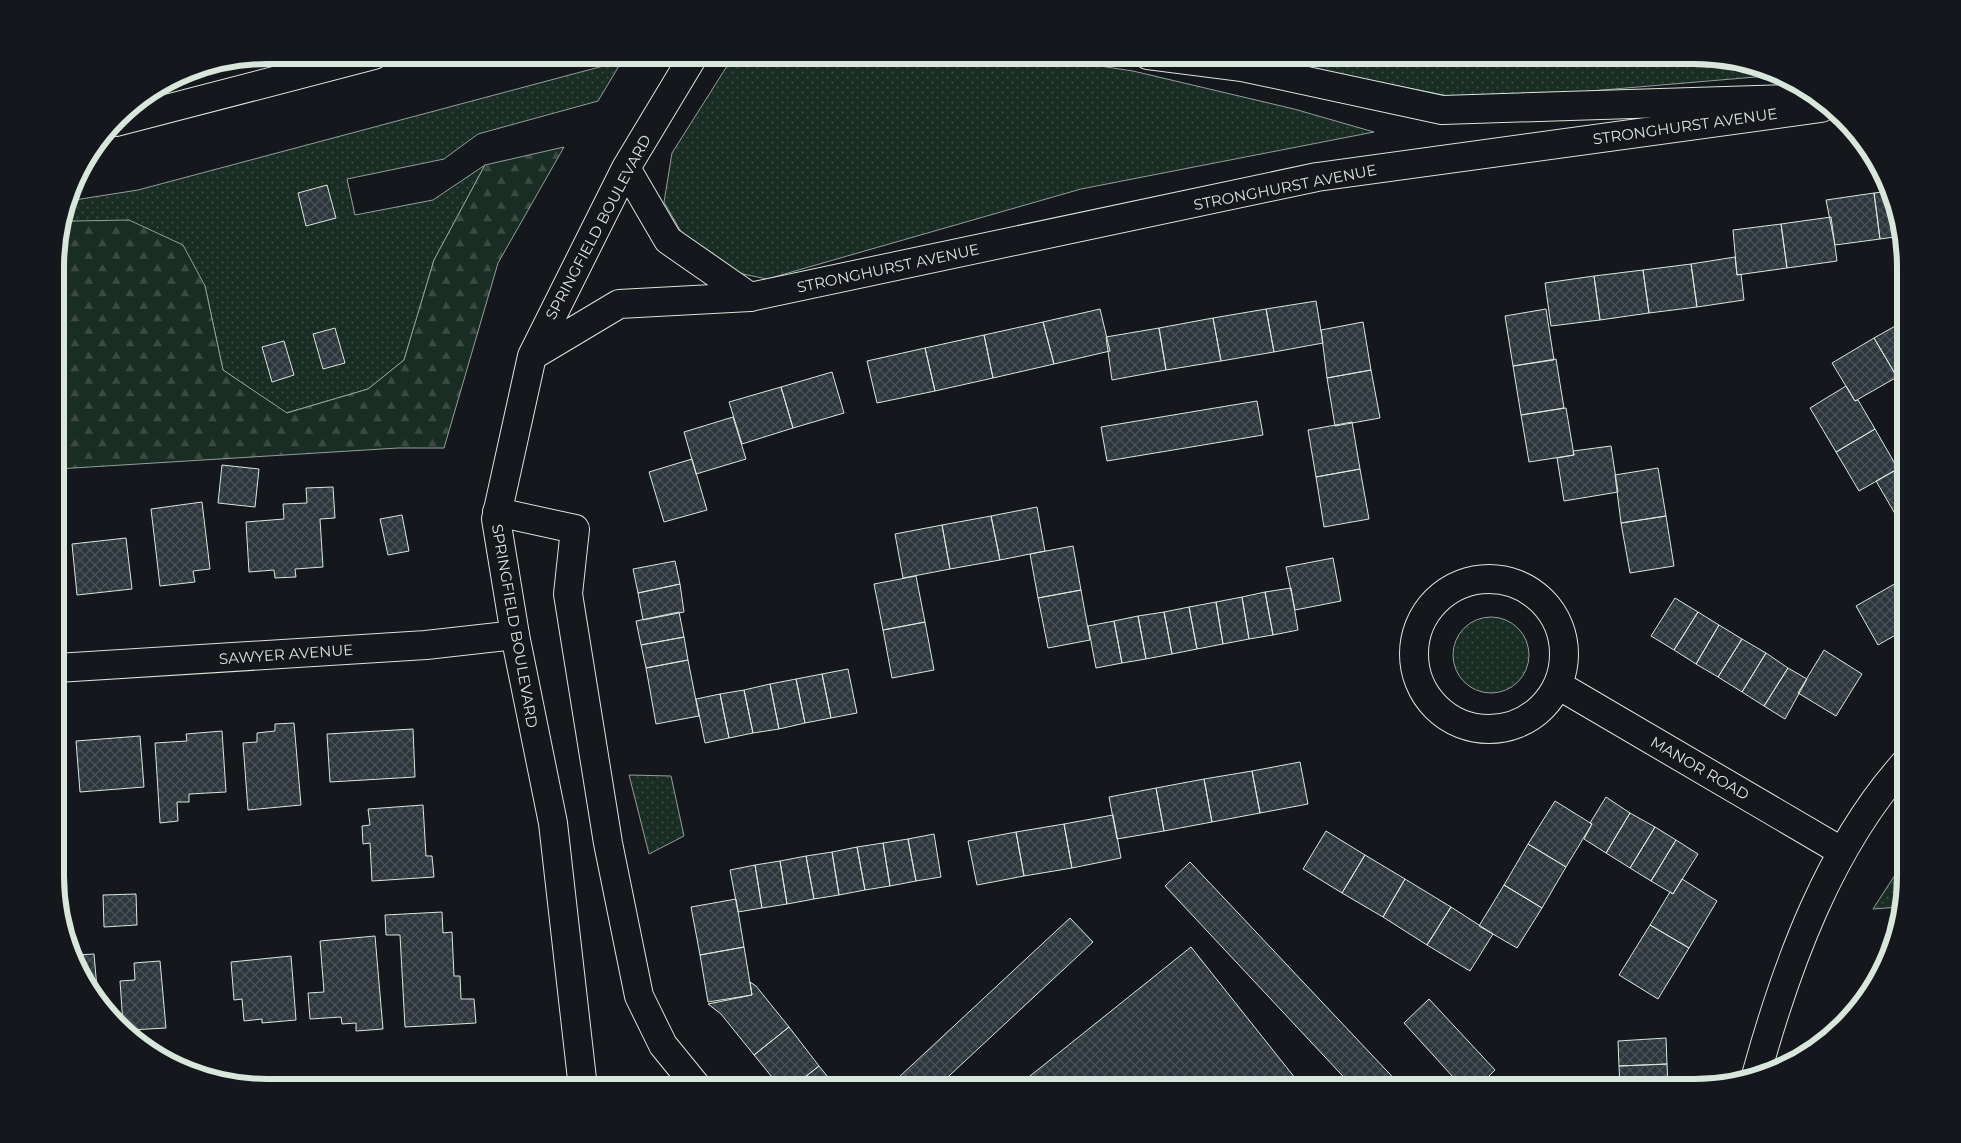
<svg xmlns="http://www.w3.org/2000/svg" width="1961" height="1143" font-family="Montserrat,sans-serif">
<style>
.green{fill:url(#green-dots);stroke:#939e99}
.forest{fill:url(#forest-firs);stroke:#939e99}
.building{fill:url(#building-cross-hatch);stroke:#d8e6dc}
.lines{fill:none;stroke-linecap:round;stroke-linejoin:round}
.minor-casing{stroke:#d8e6dc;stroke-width:30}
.major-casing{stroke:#d8e6dc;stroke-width:30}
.highway-casing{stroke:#d8e6dc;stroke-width:30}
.minor{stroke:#14181c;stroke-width:28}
.major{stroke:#14181c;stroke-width:28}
.highway{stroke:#14181c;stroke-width:28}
.labels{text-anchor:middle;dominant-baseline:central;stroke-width:4;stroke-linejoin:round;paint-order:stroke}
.street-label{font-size:15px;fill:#d8e6dc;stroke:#14181c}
.rim{fill:none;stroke:#d8e6dc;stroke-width:6}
</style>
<defs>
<pattern id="green-dots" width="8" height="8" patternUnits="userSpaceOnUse" patternTransform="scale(1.25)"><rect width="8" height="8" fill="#1a2d24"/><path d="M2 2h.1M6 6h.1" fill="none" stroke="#3b4b43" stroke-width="1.8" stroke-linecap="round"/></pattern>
<pattern id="forest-firs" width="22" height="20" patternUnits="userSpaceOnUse" patternTransform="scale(1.25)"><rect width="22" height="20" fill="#1a2d24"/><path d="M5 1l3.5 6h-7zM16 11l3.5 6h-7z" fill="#3b4b43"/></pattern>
<pattern id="building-cross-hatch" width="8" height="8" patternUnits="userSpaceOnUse" patternTransform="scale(1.25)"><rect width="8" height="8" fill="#2c363c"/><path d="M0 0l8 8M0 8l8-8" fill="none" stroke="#4a5358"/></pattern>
</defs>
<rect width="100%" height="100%" fill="#14181c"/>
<path class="green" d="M734,55H1027L1133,71L1294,109L1374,132L1081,189L767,279L733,272L687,242L664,202L672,153Z
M1244,55H1694L1749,62L1779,75L1473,101Z
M622,61L598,101L478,134L444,159L347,179L355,215L433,200L485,165L434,260L404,360L368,389L286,413L223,370L205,286L74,221L62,224L68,201L138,190Z
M1453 655a38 38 0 1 1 76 0a38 38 0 1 1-76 0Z
M629,775L671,776L684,836L649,854Z
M1906,858V890L1900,907L1873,909Z"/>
<path class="forest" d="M1484,55H1672L1491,66Z
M564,147L498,263L444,448H398L57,469V239L62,224L73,221L129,220L183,245L205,286L223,370L287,413L368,389L404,360L434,260L485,165Z"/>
<path class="building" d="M327,185L336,218L306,226L298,193Z
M1891,191L1895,199L1902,236L1880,239L1874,193Z
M1874,193L1880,239L1835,245L1826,200Z
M1831,217L1837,261L1787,268L1781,224Z
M1781,224L1787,268L1737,275L1733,230Z
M1735,257L1737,275L1741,274L1744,300L1697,307L1691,264Z
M1691,264L1697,307L1649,313L1643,270Z
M1643,270L1649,313L1600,320L1594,276Z
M1594,276L1600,320L1551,326L1545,283Z
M1316,301L1323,343L1274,352L1266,309Z
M1100,309L1110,351L1054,364L1043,322Z
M1266,309L1274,352L1221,361L1213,318Z
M1546,309L1554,360L1513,366L1505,316Z
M1213,318L1221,361L1166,370L1159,328Z
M1906,320V372L1897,377L1874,338Z
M1043,322L1054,364L993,378L984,335Z
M1363,322L1371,370L1327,378L1321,330Z
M335,328L345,363L323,369L313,334Z
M1159,328L1166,370L1112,380L1106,337Z
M984,335L993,378L935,391L925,348Z
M1874,338L1897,377L1855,401L1832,363Z
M284,341L294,375L272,382L262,347Z
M925,348L935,391L877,403L867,361Z
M1556,359L1564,408L1521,415L1513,366Z
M1371,370L1380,418L1335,426L1327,378Z
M832,372L844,413L793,428L781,387Z
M1846,386L1855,401L1858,400L1875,429L1836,452L1810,408Z
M781,387L793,428L742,444L729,402Z
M1257,401L1263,435L1107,461L1101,427Z
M1566,408L1574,455L1529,462L1521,415Z
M733,417L746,459L696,474L684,432Z
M1352,422L1360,469L1316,477L1308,430Z
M1875,429L1898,469L1859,491L1836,452Z
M1611,446L1618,492L1564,501L1557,458L1574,455L1573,451Z
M692,459L707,510L664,522L649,472Z
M1906,464V521L1901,524L1876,481Z
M222,465L259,469L255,507L218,503Z
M1658,468L1666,516L1621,523L1615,475Z
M1360,469L1369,519L1324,527L1316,477Z
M333,487L335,518L320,519L323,567L295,569L296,577L275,578L274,570L249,572L246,522L284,519L283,504L307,503L306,488Z
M202,502L210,569L193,571L195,582L160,586L151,509Z
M1037,507L1045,551L1000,560L991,516Z
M402,515L409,551L388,555L380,519Z
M991,516L1000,560L950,569L942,525Z
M1666,516L1674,566L1630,573L1621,523Z
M942,525L950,569L903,578L895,534Z
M126,538L132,589L77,595L72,544Z
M1073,546L1081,590L1038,598L1030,554Z
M1333,558L1341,601L1295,610L1286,567Z
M675,561L680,584L638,593L633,569Z
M916,576L925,622L883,630L874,584Z
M1906,577V594L1898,582Z
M1898,582L1906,594V629L1878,645L1856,606Z
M680,584L684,612L643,620L638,593Z
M1291,588L1298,630L1273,635L1265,592Z
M1081,590L1090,640L1048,648L1038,598Z
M1265,592L1273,635L1249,639L1242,597Z
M1242,597L1249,639L1223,644L1216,602Z
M1675,598L1698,612L1674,650L1651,636Z
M1216,602L1223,644L1197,649L1189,607Z
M1189,607L1197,649L1172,654L1164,612Z
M679,612L684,637L641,645L636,621Z
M1164,612L1172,654L1146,659L1138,616Z
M1698,612L1719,625L1696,664L1674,650Z
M1138,616L1146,659L1122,663L1114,621Z
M1114,621L1122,663L1096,668L1088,626Z
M925,622L934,670L892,678L883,630Z
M1719,625L1742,639L1718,677L1696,664Z
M684,637L688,660L646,668L641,645Z
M1742,639L1766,653L1742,692L1718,677Z
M1824,650L1862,674L1836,716L1798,693Z
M1766,653L1788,668L1764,706L1742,692Z
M688,660L699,716L656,724L646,668Z
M1788,668L1807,679L1785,719L1764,706Z
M848,669L857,713L831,718L822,674Z
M822,674L831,718L805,723L796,679Z
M796,679L805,723L779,729L770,684Z
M770,684L779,729L753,733L744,690Z
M744,690L753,733L729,738L720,694Z
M720,694L729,738L705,743L696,699Z
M294,723L301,805L248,810L243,743L257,742V733L275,731V724Z
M413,729L415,777L330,782L327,734Z
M222,731L226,792L189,794V802H177L178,821L160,823L155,743L187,741L186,734Z
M140,736L144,787L80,792L76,741Z
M57,741H59L65,818H57Z
M1300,762L1308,804L1260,813L1252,771Z
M1252,771L1260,813L1212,822L1204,779Z
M1204,779L1212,822L1164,831L1156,788Z
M1156,788L1164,831L1117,839L1109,797Z
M1606,797L1630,813L1606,853L1584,839L1592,824L1590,823Z
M1555,801L1592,824L1566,867L1528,844Z
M423,805L426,856H432L434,877L372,881L370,843L363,844L362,826L370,825L368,809Z
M1630,813L1655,827L1630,868L1606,853Z
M1113,815L1121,858L1072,868L1064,824Z
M1064,824L1072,868L1024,876L1016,832Z
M1655,827L1676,840L1651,881L1630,868Z
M1326,831L1365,855L1342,893L1303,869Z
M1016,832L1024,876L977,885L968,841Z
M934,834L941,877L916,881L908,839Z
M908,839L916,881L890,886L883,843Z
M1676,840L1698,854L1673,894L1651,881Z
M883,843L890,886L865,890L857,847Z
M1528,844L1566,867L1542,908L1504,885Z
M857,847L865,890L839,895L832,852Z
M832,852L839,895L814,899L806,856Z
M1365,855L1405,879L1383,917L1342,893Z
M806,856L814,899L787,904L780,861Z
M780,861L787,904L762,908L755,865Z
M1190,862L1403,1088H1354L1165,886Z
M755,865L762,908L738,912L730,870Z
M1405,879L1451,907L1427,945L1383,917Z
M1682,879L1717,901L1689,948L1650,925L1670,892L1673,894Z
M1504,885L1542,908L1517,948L1479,926Z
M136,894L137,925L104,927L103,895Z
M736,899L744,947L700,955L691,907Z
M1451,907L1493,934L1470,971L1427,945Z
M442,912L443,933L452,932L454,976H460L461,999H474L476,1023L405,1027L400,935H386L385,915Z
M1070,918L1093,942L936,1088H907L898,1078Z
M1650,925L1689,948L1658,999L1619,975Z
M375,936L383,1029L356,1031V1023L342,1024L341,1017L310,1019L308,993L324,992L320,941Z
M744,947L752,995L708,1002L700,955Z
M1191,947L1303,1088H1015Z
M94,954L98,1000L91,994L76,955Z
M291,956L296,1020L262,1023V1019L244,1021L242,999L234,1000L231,962Z
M160,961L166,1028L130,1030L123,1024L120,981L135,980L134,963Z
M750,982L756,986L789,1027L754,1055L721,1014L708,1004L752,995Z
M1429,999L1495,1070L1477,1088H1463L1404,1023Z
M789,1027L819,1066L791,1088H781L754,1055Z
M1666,1038L1667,1064L1619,1066L1618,1041Z
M1667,1064L1668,1088H1620L1619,1066Z
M819,1066L837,1088H791Z"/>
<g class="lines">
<defs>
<path id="minor" d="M750,297L1317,177L1821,108
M497,512L575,529L568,594L608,843L639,996L663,1045L698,1088
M1414 654a75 75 0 1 1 150 0a75 75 0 1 1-150 0Z
M57,668L426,645L515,635
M1558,685L1841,851
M1757,1072C1787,964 1830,846 1906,762"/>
<path id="major" d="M626,168L668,240L750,297
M532,356L619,304L750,297
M583,1088L553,823L515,635L496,519L532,356L626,168L694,55"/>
<path id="highway" d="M1148,55L1242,67L1442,110L1816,98
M116,122L374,55"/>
</defs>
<use href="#minor" class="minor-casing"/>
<use href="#major" class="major-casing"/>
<use href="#highway" class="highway-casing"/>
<use href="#minor" class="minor"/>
<use href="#major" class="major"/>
<use href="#highway" class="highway"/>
</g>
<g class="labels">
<g class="street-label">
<text transform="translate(1685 126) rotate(-8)">STRONGHURST AVENUE</text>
<text transform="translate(1285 187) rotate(-11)">STRONGHURST AVENUE</text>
<text transform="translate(598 227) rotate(-62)">SPRINGFIELD BOULEVARD</text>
<text transform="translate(888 268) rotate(-12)">STRONGHURST AVENUE</text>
<text transform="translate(515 626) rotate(80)">SPRINGFIELD BOULEVARD</text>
<text transform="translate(286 654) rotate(-4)">SAWYER AVENUE</text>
<text transform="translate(1700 768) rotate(30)">MANOR ROAD</text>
</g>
</g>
<path d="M0 0H1961V1143H0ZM267 64H1694A203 203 0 0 1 1897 267V876A203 203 0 0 1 1694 1079H267A203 203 0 0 1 64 876V267A203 203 0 0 1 267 64Z" fill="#14181c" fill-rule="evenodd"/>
<path class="rim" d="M267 64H1694A203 203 0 0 1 1897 267V876A203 203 0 0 1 1694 1079H267A203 203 0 0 1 64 876V267A203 203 0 0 1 267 64Z"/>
</svg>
